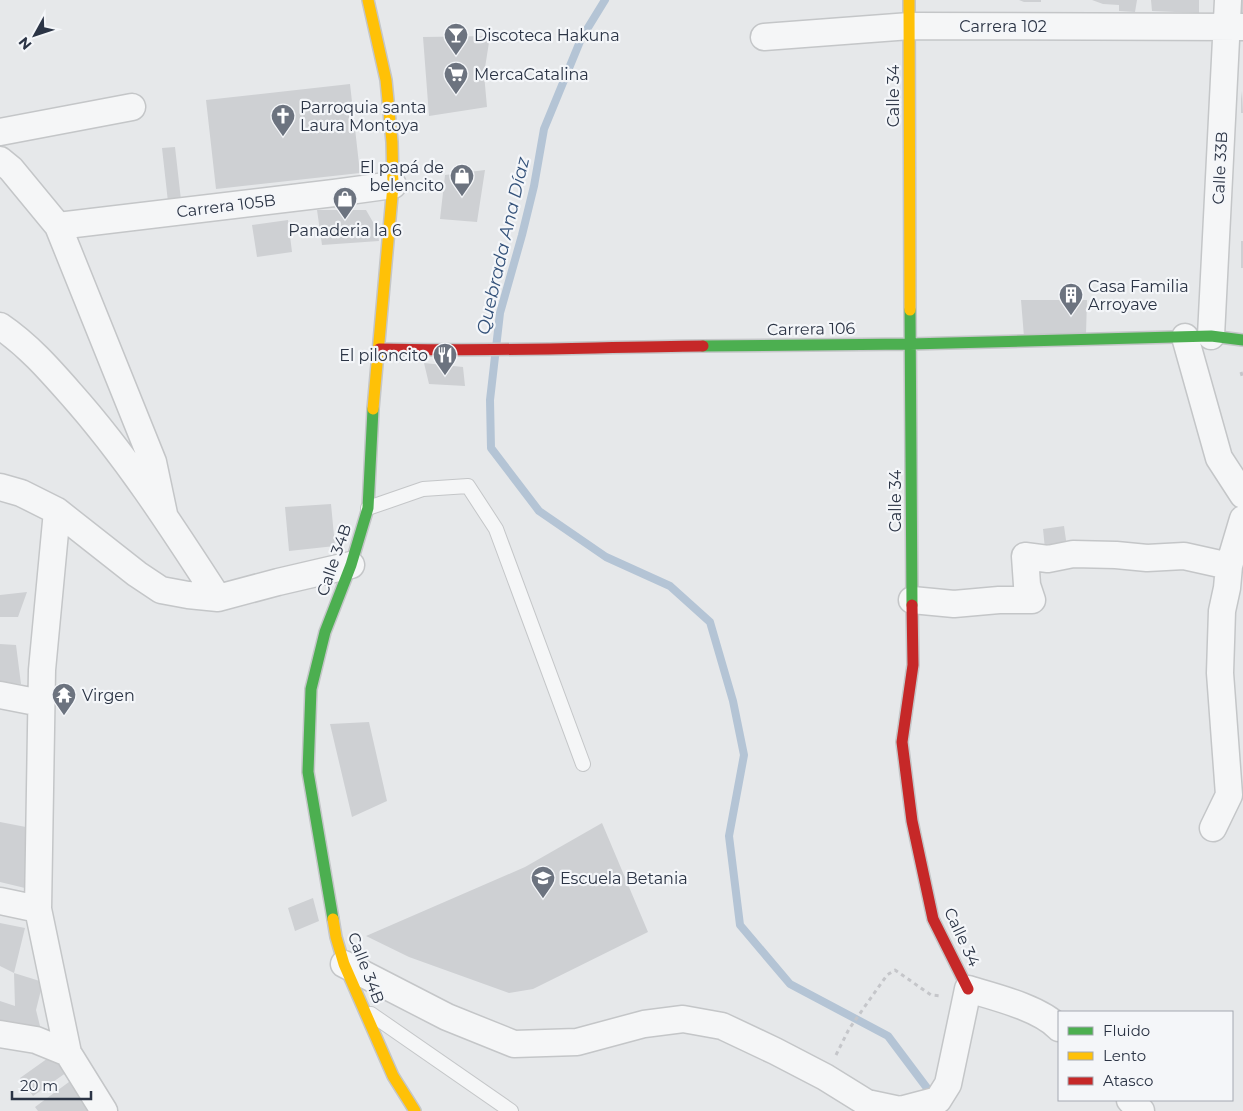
<svg xmlns="http://www.w3.org/2000/svg" width="1243" height="1111" font-family="Montserrat,sans-serif">
<style>
.lines{fill:none;stroke-linecap:round;stroke-linejoin:round}
.stream{stroke:#b4c4d5;stroke-width:8}
.building{fill:#ced0d3}
.lane-casing{stroke:#c4c6c8;stroke-width:16}
.street-casing{stroke:#c4c6c8;stroke-width:29}
.fast-casing{stroke:#c4c6c8;stroke-width:14}
.slow-casing{stroke:#c4c6c8;stroke-width:14}
.jam-casing{stroke:#c4c6c8;stroke-width:14}
.path{stroke:#c5c6ca;stroke-width:3;stroke-dasharray:4 4;stroke-linecap:butt}
.lane{stroke:#f5f6f7;stroke-width:14}
.street{stroke:#f5f6f7;stroke-width:26}
.fast{stroke:#4caf50;stroke-width:11}
.slow{stroke:#ffc107;stroke-width:11}
.jam{stroke:#c62828;stroke-width:11}
.labels{text-anchor:middle;dominant-baseline:central;stroke-width:4.5;stroke-linejoin:round;paint-order:stroke}
.street-label{font-size:16px;fill:#2b3445;stroke:#f4f6f9}
.poi-label{font-size:16px;fill:#2b3445;stroke:#f4f6f9;text-anchor:start}
.water-label{font-size:18px;font-style:italic;fill:#34527a;stroke:#f4f6f9}
</style>
<rect width="100%" height="100%" fill="#e6e8ea"/>
<g class="lines">
<path class="stream" d="M605,0L581,39L544,129L534,186L522,235L500,313L490,400L491,448L539,511L606,557L670,586L710,622L733,701L744,755L729,836L740,925L790,984L888,1036L933,1096"/>
</g>
<path class="building" d="M1019,0H1041V2H1024Z
M1092,0H1137L1135,12L1119,11V5L1103,4Z
M1151,0H1199V13L1152,11Z
M1237,0H1243V21L1239,22Z
M490,36L484,74L487,107L429,116L423,37Z
M350,84L360,173L216,189L206,100Z
M1242,91L1243,113H1241V99Z
M175,147L181,200L168,202L162,148Z
M485,170L477,222L440,219L445,175Z
M317,210H366L377,229L379,241L322,245Z
M288,220L292,252L257,257L252,225Z
M1241,241H1243V268H1241Z
M1021,300H1087L1086,334L1024,337Z
M424,363L463,367L465,386L429,384Z
M331,504L335,546L289,551L285,507Z
M1064,526L1067,547L1045,549L1043,529Z
M27,592L18,617H0V595Z
M0,644L16,645L21,684L0,683Z
M369,722L387,801L352,817L330,724Z
M0,822L31,828L25,888L0,882Z
M602,823L648,932L533,989L509,993L409,957L366,936L525,867Z
M313,898L319,921L295,931L288,908Z
M0,923L25,928L14,973L0,966Z
M14,973L43,982L36,1010L43,1038L0,1024V1001L15,1006Z
M58,1051L70,1070L33,1096L20,1078Z
M73,1079L96,1111H38L35,1107Z"/>
<g class="lines">
<defs>
<path id="lane" d="M368,508L423,489L468,486L496,529L583,764
M371,1014L511,1111"/>
<path id="street" d="M764,37L910,26L1243,27
M0,132L132,107
M0,160L11,169L58,226L153,462L164,514
M58,226L334,193L393,185
M0,326C28,345 49,369 71,394C127,457 172,527 218,598
M1211,336L1228,0
M1185,337L1219,458L1243,495
M0,487L21,493L57,511L137,574L161,590L188,595L218,598L278,582L351,565
M57,511L42,670L38,909L68,1053L104,1111
M912,600L954,604L999,600H1032L1027,585L1025,556L1048,559L1073,554L1116,555L1147,558L1184,556L1229,566
M0,695L41,703
M1213,828L1229,795L1220,673L1222,611L1227,588L1229,566L1243,519
M0,901L38,909
M344,964L447,1017L514,1044L577,1042L644,1024L683,1019L722,1026L775,1051L825,1077L867,1103L900,1110L938,1100L948,1084L968,989C995,997 1040,1008 1059,1028
M0,1034L36,1040L68,1053
M1130,1100L1141,1111"/>
<path id="fast" d="M910,310L912,605
M703,346L910,344L1211,336L1243,340
M333,919L308,772L311,689L325,632L351,565L368,508L373,409"/>
<path id="slow" d="M368,0L386,80L392,142L393,185L373,409
M909,0L910,310
M333,919L336,937L344,964L393,1076L415,1111"/>
<path id="jam" d="M379,349C487,352 595,347 703,346
M912,605L913,665L902,742L912,821L933,919L968,989"/>
</defs>
<use href="#lane" class="lane-casing"/>
<use href="#street" class="street-casing"/>
<use href="#fast" class="fast-casing"/>
<use href="#slow" class="slow-casing"/>
<use href="#jam" class="jam-casing"/>
<path class="path" d="M1241,372L1243,379
M836,1055L849,1029L887,975L895,970L931,995L941,996"/>
<use href="#lane" class="lane"/>
<use href="#street" class="street"/>
<use href="#fast" class="fast"/>
<use href="#slow" class="slow"/>
<use href="#jam" class="jam"/>
</g>
<defs>
<symbol id="bar-pin" viewBox="-11 -11 22 30"><path d="M0 17L-7.5 6A9.5 9.5 0 1 1 7.5 6Z" fill="#6c737f" stroke="#f4f6f9"/><path d="M-6-5H6L.8 .8V4.5H3.5V6h-7V4.5H-.8V.8Z" fill="#fff"/></symbol>
<symbol id="supermarket-pin" viewBox="-11 -11 22 30"><path d="M0 17L-7.5 6A9.5 9.5 0 1 1 7.5 6Z" fill="#6c737f" stroke="#f4f6f9"/><path d="M-6-5.5h2.5l.6 2H6L4.5 2H-2.5L-4.4-4H-6ZM-1.5 3.2a1.3 1.3 0 1 0 .1 0ZM3 3.2a1.3 1.3 0 1 0 .1 0Z" fill="#fff"/></symbol>
<symbol id="church-pin" viewBox="-11 -11 22 30"><path d="M0 17L-7.5 6A9.5 9.5 0 1 1 7.5 6Z" fill="#6c737f" stroke="#f4f6f9"/><path d="M-1.2-6h2.4v3.5h3.3v2.4h-3.3V6h-2.4V-.1h-3.3v-2.4h3.3Z" fill="#fff"/></symbol>
<symbol id="shop-pin" viewBox="-11 -11 22 30"><path d="M0 17L-7.5 6A9.5 9.5 0 1 1 7.5 6Z" fill="#6c737f" stroke="#f4f6f9"/><path d="M-5-2.5h2.3a2.7 3.5 0 0 1 5.4 0H5L5.5 6h-11ZM-1.5-2.5h3a1.5 2.3 0 0 0-3 0Z" fill="#fff"/></symbol>
<symbol id="building-pin" viewBox="-11 -11 22 30"><path d="M0 17L-7.5 6A9.5 9.5 0 1 1 7.5 6Z" fill="#6c737f" stroke="#f4f6f9"/><path d="M-4-6H4V6H1V3H-1V6H-4ZM-2.5-4.3h1.7v1.8h-1.7ZM.8-4.3h1.7v1.8H.8ZM-2.5-1h1.7V.8h-1.7ZM.8-1h1.7V.8H.8Z" fill="#fff"/></symbol>
<symbol id="restaurant-pin" viewBox="-11 -11 22 30"><path d="M0 17L-7.5 6A9.5 9.5 0 1 1 7.5 6Z" fill="#6c737f" stroke="#f4f6f9"/><path d="M-5-6h1v4h1v-4h1v4h1v-4h1v5L-1.5 .5V6h-2V.5L-5-1ZM5-6V6H3V1.5H1.5Q1.5-4 5-6Z" fill="#fff"/></symbol>
<symbol id="temple-pin" viewBox="-11 -11 22 30"><path d="M0 17L-7.5 6A9.5 9.5 0 1 1 7.5 6Z" fill="#6c737f" stroke="#f4f6f9"/><path d="M0-6L5-2H3V0L6.5 2.5H4V6H1.5V3h-3V6H-4V2.5H-6.5L-3 0V-2H-5Z" fill="#fff"/></symbol>
<symbol id="school-pin" viewBox="-11 -11 22 30"><path d="M0 17L-7.5 6A9.5 9.5 0 1 1 7.5 6Z" fill="#6c737f" stroke="#f4f6f9"/><path d="M0-5L7-2L0 1L-7-2ZM-4 1L0 2.5L4 1V4Q0 6-4 4Z" fill="#fff"/></symbol>
</defs>
<g fill-rule="evenodd">
<use href="#bar-pin" x="442" y="21" width="28" height="38"/>
<use href="#supermarket-pin" x="442" y="60" width="28" height="38"/>
<use href="#church-pin" x="269" y="102" width="28" height="38"/>
<use href="#shop-pin" x="448" y="162" width="28" height="38"/>
<use href="#shop-pin" x="331" y="185" width="28" height="38"/>
<use href="#building-pin" x="1057" y="281" width="28" height="38"/>
<use href="#restaurant-pin" x="431" y="341" width="28" height="38"/>
<use href="#temple-pin" x="50" y="681" width="28" height="38"/>
<use href="#school-pin" x="529" y="864" width="28" height="38"/>
</g>
<g class="labels">
<g class="street-label">
<text x="1003" y="26">Carrera 102</text>
<text transform="translate(893 96) rotate(-90)">Calle 34</text>
<text transform="translate(1220 168) rotate(-87)">Calle 33B</text>
<text transform="translate(226 206) rotate(-7)">Carrera 105B</text>
<text transform="translate(811 329) rotate(-1)">Carrera 106</text>
<text transform="translate(895 501) rotate(-90)">Calle 34</text>
<text transform="translate(334 560) rotate(-71)">Calle 34B</text>
<text transform="translate(962 937) rotate(65)">Calle 34</text>
<text transform="translate(366 968) rotate(69)">Calle 34B</text>
</g>
<g class="poi-label">
<text x="474" y="35">Discoteca Hakuna</text>
<text x="474" y="74">MercaCatalina</text>
<text x="300" y="107">Parroquia santa<tspan x="300" dy="18">Laura Montoya</tspan></text>
<text x="444" y="167" text-anchor="end">El papá de<tspan x="444" dy="18">belencito</tspan></text>
<text x="345" y="230" text-anchor="middle">Panaderia la 6</text>
<text x="1088" y="286">Casa Familia<tspan x="1088" dy="18">Arroyave</tspan></text>
<text x="428" y="355" text-anchor="end">El piloncito</text>
<text x="82" y="695">Virgen</text>
<text x="560" y="878">Escuela Betania</text>
</g>
<g class="water-label">
<text transform="translate(503 246) rotate(-77)">Quebrada Ana Díaz</text>
</g>
</g>
<rect x="1058" y="1011" width="175" height="90" fill="#f4f6f9" stroke="#a4a8b1"/>
<rect x="1068" y="1027" width="25" height="8" fill="#4caf50" stroke="#a4a8b1"/>
<text x="1103" y="1036" font-size="15" fill="#2b3445">Fluido</text>
<rect x="1068" y="1052" width="25" height="8" fill="#ffc107" stroke="#a4a8b1"/>
<text x="1103" y="1061" font-size="15" fill="#2b3445">Lento</text>
<rect x="1068" y="1077" width="25" height="8" fill="#c62828" stroke="#a4a8b1"/>
<text x="1103" y="1086" font-size="15" fill="#2b3445">Atasco</text>
<g transform="translate(35 35) rotate(230)" stroke="#f4f6f9" stroke-width="4" paint-order="stroke">
<path d="M0-4L9 19L0 12L-9 19Z" fill="#2b3445"/>
<text y="-8" font-size="14" font-weight="bold" text-anchor="middle" fill="#2b3445">N</text>
</g>
<path d="M12 1091v8h79v-8" fill="none" stroke="#2b3445" stroke-width="2.5"/>
<text x="20" y="1091" font-size="15" fill="#2b3445" stroke="#f4f6f9" stroke-width="4" paint-order="stroke">20 m</text>
</svg>
